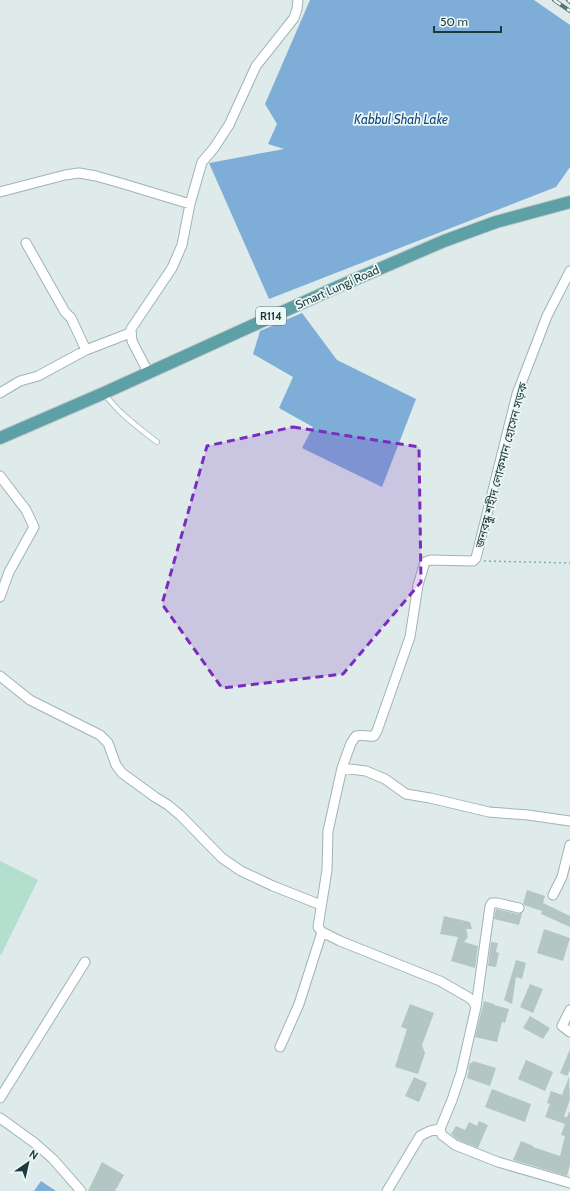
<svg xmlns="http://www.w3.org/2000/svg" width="570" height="1191" font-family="Cabin,'Noto Sans Bengali',sans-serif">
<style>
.green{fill:#b3e0ce}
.water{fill:#7eadd8}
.building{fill:#b3c6c4}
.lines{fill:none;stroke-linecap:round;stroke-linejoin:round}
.service-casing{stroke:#a0b3b3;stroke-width:6}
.minor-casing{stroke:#a0b3b3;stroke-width:11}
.primary-casing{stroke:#c0c8c9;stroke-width:14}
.path{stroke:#7ab2b3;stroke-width:1.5;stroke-dasharray:2 3;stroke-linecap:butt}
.service{stroke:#fff;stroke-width:4.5}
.minor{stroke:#fff;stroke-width:9}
.primary{stroke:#5da1a6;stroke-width:12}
.rail-casing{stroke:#577779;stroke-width:4}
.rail{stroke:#eef8f6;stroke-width:2.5;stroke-dasharray:8;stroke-linecap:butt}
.marked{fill:#7b2cbf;fill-opacity:0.2;stroke:#7b2cbf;stroke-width:3;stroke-dasharray:8 5;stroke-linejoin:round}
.labels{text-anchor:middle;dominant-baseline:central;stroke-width:3.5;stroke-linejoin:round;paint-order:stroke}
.shield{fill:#eef8f6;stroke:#5c7474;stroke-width:1}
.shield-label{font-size:11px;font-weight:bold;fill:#1d3b3d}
.street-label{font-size:12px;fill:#1d3b3d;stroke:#eef8f6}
.water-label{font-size:13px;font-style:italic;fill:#11497f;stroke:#eef8f6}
</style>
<rect width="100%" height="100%" fill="#deebea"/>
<path class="green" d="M0,861L38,880L1,955L0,954Z"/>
<path class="water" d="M310,0H534L570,25V167L556,187L269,299L209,163L284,149L268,144L277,124L265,104Z
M302,313L337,360L416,399L382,487L302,448L313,427L279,408L293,377L253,354L260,331Z
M41,1181L56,1191H34Z"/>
<path class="building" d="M527,890L545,896L543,903L570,916V927L541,914L542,911L524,905L523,904Z
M496,909L518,914L522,913L519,925L494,919Z
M444,916L470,922L472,929H466L468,937L464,942L478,946L475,968L451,961L458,937L440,934Z
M544,929L570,938L563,961L537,953Z
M491,942L498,943L496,952L499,953L496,967L488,966Z
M516,960L526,963L522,979L516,977L512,1004L504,1000Z
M530,984L543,989L533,1013L520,1007Z
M484,1001L494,1004V1005L509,1009L505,1023L502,1022L497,1042L475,1037Z
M410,1004L434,1013L422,1045L425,1053L418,1074L395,1067L407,1029L401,1027Z
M530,1016L550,1028L543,1039L523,1028Z
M570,1049V1070L567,1076L560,1073Z
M526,1060L553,1072L545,1091L518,1079Z
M473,1061L496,1068L490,1086L467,1078L469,1070H468L470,1063H472Z
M414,1077L427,1083L419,1102L405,1096Z
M569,1077L570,1099L564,1117H567L569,1112H570V1164L567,1176L513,1160L521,1141L533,1146V1147L560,1156L565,1136L561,1135L565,1124L545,1117L550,1104L547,1103L551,1091L562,1095Z
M492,1089L531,1104L525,1122L485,1107Z
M479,1121L488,1125L478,1148L458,1140L451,1134L456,1126L465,1130L469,1122L477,1126Z
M102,1162L124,1175L115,1191H88Z"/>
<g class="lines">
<defs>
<path id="service" d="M104,393C118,413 138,427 157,442"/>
<path id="minor" d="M0,192L65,175L79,173L96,176L124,184L190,204
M26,243L65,312L71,318L86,350
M570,271L547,316L517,394L476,558L473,561L431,560L425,562L418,585L410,637L377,731L374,736C367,737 362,734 356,736L351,743L342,768L328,831L327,870L318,927L322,932L340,941L440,981L468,997L473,1001L476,1007L461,1073L452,1100L440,1129L442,1135L455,1145L498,1162L570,1183
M148,372L132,341L131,329L172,268L182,245L190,204L202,162L214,148L229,125L256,66L294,18L297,9L298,0
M0,393L20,381L38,376L86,350L130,333
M0,476L26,510L34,527L9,572L0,597
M0,676L30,700L100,735L108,743L116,765L122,773L155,797L168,805L180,815L222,858L241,871L273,886L321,905
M342,768L366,771L385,779L406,794L430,798L489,812L528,815L570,821
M553,895L562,877L570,845
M476,1007L490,906L492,903H497L519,908
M570,1010L562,1026L570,1032
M280,1047L299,1004L322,932
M0,1098L85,962
M0,1118L36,1144L53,1159L81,1191
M387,1191L420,1136L430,1131L440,1129"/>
<path id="primary" d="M0,438L104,393L335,288L444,241L496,222L570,202"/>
</defs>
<use href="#service" class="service-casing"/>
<use href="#minor" class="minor-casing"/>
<use href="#primary" class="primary-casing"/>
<path class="path" d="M484,561L570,563"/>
<use href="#service" class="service"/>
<use href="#minor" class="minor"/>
<use href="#primary" class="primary"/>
<defs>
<path id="rail" d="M554,0L570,11
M568,0L570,2"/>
</defs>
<use href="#rail" class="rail-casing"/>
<use href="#rail" class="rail"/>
</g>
<path class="marked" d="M293,427L419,447L421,582L343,674L222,688L162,604L207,446Z"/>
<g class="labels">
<rect class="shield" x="256" y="307" width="30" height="18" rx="3"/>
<g class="shield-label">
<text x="271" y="316">R114</text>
</g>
<g class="street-label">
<text transform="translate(337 287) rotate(-24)">Smart Lungi Road</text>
<text transform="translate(501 465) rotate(-75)">জনবন্ধু শহীদ লোকমান হোসেন সড়ক</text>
</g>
<g class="water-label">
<text x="401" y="119">Kabbul Shah Lake</text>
</g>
</g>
<g transform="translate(28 1163) rotate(34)" stroke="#eef8f6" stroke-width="3" paint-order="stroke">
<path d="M0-3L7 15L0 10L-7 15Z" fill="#1d3b3d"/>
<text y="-6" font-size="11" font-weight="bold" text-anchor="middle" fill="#1d3b3d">N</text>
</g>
<path d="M434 26v6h67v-6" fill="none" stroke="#1d3b3d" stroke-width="2"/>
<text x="440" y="26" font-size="12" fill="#1d3b3d" stroke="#eef8f6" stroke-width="3" paint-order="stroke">50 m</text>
</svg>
